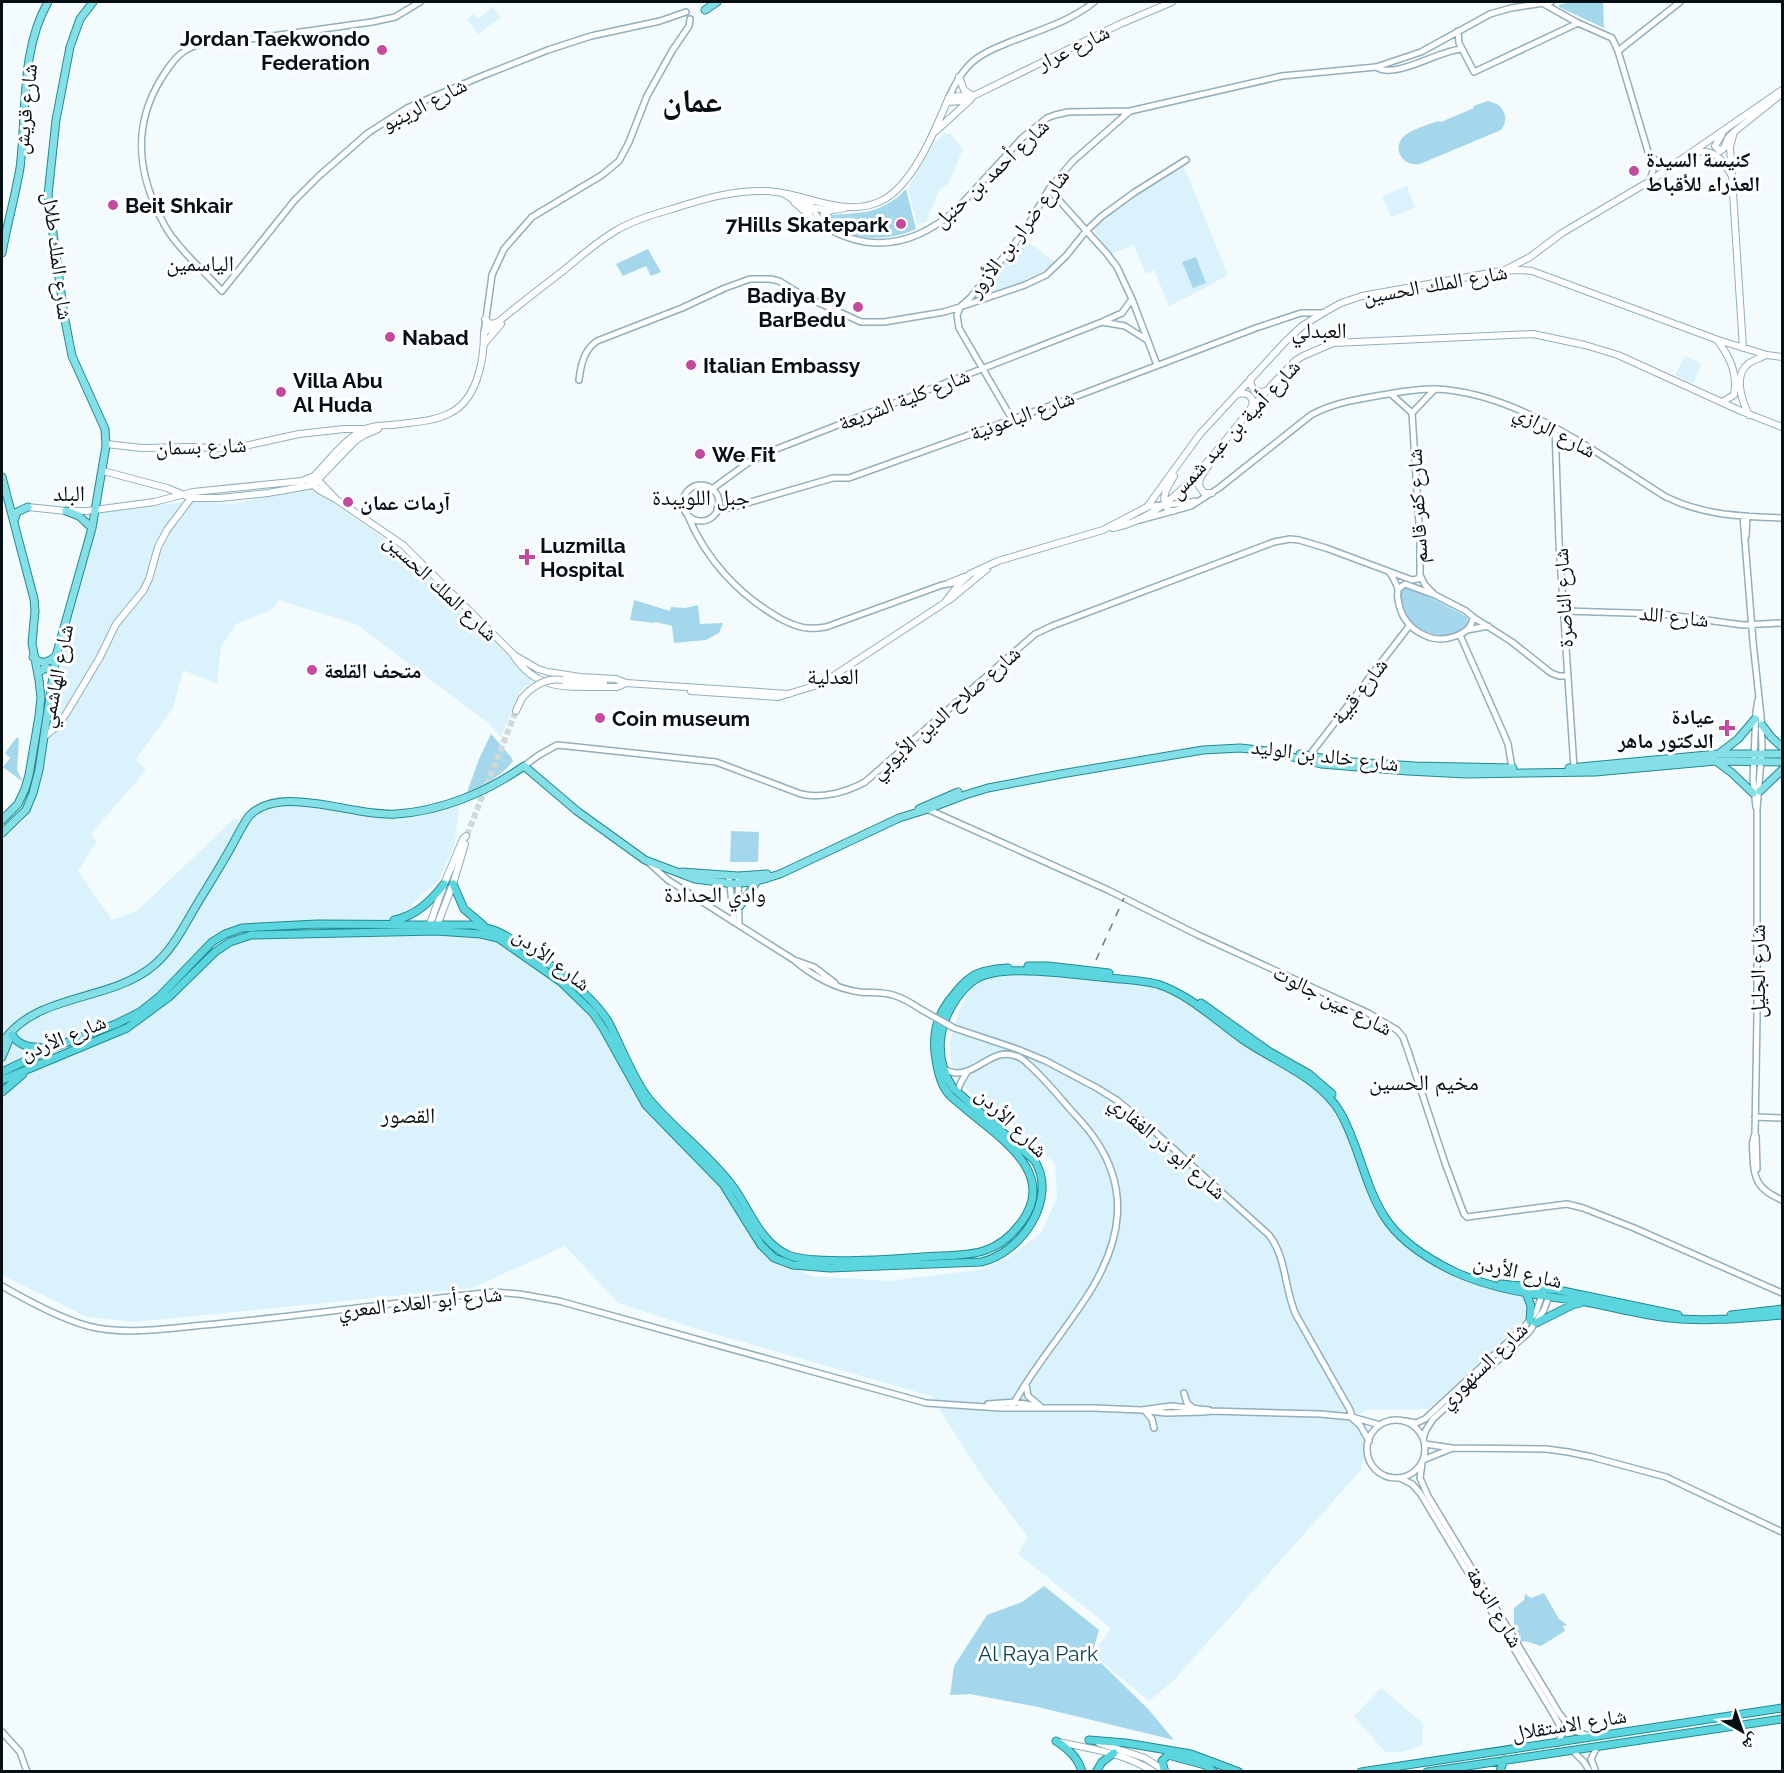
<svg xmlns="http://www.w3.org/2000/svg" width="1784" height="1773" font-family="Raleway,'Noto Naskh Arabic',sans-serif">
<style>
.built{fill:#daf2fc}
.green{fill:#a4d7ec}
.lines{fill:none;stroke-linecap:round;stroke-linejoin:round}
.secondary-tunnel{stroke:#d0d8da;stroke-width:6;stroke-dasharray:6 3;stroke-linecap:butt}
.tertiary-casing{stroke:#91afbc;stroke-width:8}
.secondary-casing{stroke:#91afbc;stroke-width:8}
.primary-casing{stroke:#228a92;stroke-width:9}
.trunk-casing{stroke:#228a92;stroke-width:9}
.tertiary{stroke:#fff;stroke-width:5}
.secondary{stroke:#fff;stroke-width:6}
.primary{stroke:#84e0e6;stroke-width:7}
.trunk{stroke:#5bd6de;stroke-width:7}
.rail{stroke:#717a7e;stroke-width:1.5;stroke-dasharray:8 8;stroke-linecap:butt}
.tertiary-bridge-casing{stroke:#91afbc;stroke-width:8;stroke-linecap:butt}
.secondary-bridge-casing{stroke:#91afbc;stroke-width:8;stroke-linecap:butt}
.tertiary-bridge{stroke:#fff;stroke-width:5}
.secondary-bridge{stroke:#fff;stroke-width:6}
.poi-dot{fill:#c34a9d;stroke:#fff;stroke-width:2}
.labels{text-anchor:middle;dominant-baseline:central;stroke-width:6;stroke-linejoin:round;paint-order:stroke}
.poi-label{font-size:21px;font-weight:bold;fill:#050f14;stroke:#fff;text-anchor:start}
.street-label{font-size:21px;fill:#050f14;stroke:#fff}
.park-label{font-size:21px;fill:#0a4254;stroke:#fff}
.neighbourhood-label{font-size:22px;fill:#050f14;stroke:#fff}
.town-label{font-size:33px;font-weight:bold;fill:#050f14;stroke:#fff}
</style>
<rect width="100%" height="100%" fill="#f4fbfd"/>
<path class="built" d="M492,7L501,17L478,34L467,20L474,14L479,19Z
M945,132L947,135L950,133L963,149L948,184L938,192L926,222L917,224L908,188L933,145Z
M1181,167H1184L1228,275L1199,291L1169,306L1154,270L1146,274L1134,245L1111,254L1095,233V228L1107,215L1118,207Z
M1407,186L1415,208L1391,217L1382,196Z
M1024,239L1055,262L1035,277L982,297L978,293Z
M1685,356L1697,361L1701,365L1693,384L1675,375Z
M304,490L315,491L394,545L411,558L481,631L535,680L520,691L501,737L487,722L356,624L278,600L275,606L269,611L236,624L221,647L217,684L183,670L173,708L136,759L146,770L91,834L97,841L78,871L112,920L137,911L235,818L246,822L268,805L288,799L403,815L460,802L454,847L438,881L411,905L421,935L484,931L573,991L596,1014L641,1100L727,1183L756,1238L789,1266L812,1276L889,1281L984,1269L1008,1258L1041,1233L1057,1198L1055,1164L1001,1112L971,1095L953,1071L949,1044L958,1013L974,982L1005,963L1136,979L1163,980L1224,1021L1333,1088L1355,1133L1357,1151L1392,1227L1439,1264L1522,1294L1529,1309L1525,1319L1429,1409L1366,1410L1356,1416L1368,1433L1361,1470L1174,1680L1149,1701L1092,1654L1111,1628L1018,1554L1028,1537L980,1473L931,1396L694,1328L618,1303L565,1246L472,1288L135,1322L87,1317L2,1275V839L29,816L43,767L59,663L76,585L98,511L195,501L232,504L280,493Z
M1381,1688L1423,1723L1422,1746L1401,1752H1385L1354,1716Z"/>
<path class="green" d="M1570,2H1603L1604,28L1559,7V5Z
M1488,101L1497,104C1506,111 1508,121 1501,130L1420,164C1403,167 1392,150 1403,137C1411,129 1428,125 1438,121L1441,122L1474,108L1473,106Z
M906,189L916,229C890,241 849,243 828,220L830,215C862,213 882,214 906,189Z
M648,249L661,272L651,276L646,266L623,276L616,264Z
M1196,257L1206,283L1193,288L1182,262Z
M1404,586L1411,587L1467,617C1474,640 1417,644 1403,611C1401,606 1401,598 1400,592Z
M634,600L670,611L671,607L685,608L698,605L700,624L723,623L719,633L706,640L674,643L672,626L656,622L654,623L630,620Z
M491,734L511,757L513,761C503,775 482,787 467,792L479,759Z
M17,737L19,739L17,770L23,782L3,767L10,758L5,753Z
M731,831L759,832L758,862H730Z
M1044,1586L1099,1630L1092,1654L1149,1710L1174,1740L1038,1707L970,1694L950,1695L954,1666L987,1615L1022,1602Z
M1544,1593L1559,1619L1567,1625L1563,1626L1565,1631L1541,1646L1525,1641L1517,1644L1519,1633L1514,1628V1608L1524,1600L1525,1594L1531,1598Z"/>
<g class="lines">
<path class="secondary-tunnel" d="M467,835L516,711"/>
<defs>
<path id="tertiary" d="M1544,4L1578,23L1612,38L1618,51L1649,155L1653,170L1650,181
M1458,31L1459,43L1474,72L1578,23
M235,39L238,43L234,44L233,41Z
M233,41C218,42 201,41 188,49C176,55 168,68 161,79C131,128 138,177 165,226C178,249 204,271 222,291L294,201L319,176L368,133L407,108L482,76L548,50L591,36L660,21L686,12
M237,41L372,22L395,17L420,2
M1618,51L1680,2
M1376,67C1395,80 1439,50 1462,49
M949,97C956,82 963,69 976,59C985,52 995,48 1005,44C1036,31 1068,23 1094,2
M1651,156L1661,165L1671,166
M1049,189L1108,255L1117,267L1132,299L1157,365
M811,203L809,205C807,217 814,220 824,226C872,255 916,245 957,209L1022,138L1047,118L1055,115L1068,112L1130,111L1282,76L1376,67L1421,52L1490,14L1511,8L1551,2
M811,206L822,224
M1104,321L1122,313L1132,299
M484,333L492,275L504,249L532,217L602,175L619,161L629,142L647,96L672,51L689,26L690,19
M579,380C581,364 584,350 597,341L682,308L725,288L750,279H770L779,281L802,295L861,322H884L944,312L960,307L1025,285L1046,275L1066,256L1086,231L1102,216L1135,192L1186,160
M1435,389L1412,413L1420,540V575L1425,585L1435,595
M1391,394L1412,413
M1012,419L959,328L957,315L960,307L970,298L1012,247L1027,227L1049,189L1073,161L1130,111
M1555,428L1559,542L1574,768
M683 503a18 18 0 1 1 36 0a18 18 0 1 1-36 0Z
M712,489L749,462L774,450L1102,322L1125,326L1147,340
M1147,507C1163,503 1179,506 1195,501
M717,509L730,508L833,478H849L1077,396L1256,328L1301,313H1323
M688,516C706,560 740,596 781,619C789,623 799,628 808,628C814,629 820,628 826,627L942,585L953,583
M1743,516L1753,642L1761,716L1762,747L1757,809V1016L1755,1134C1752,1140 1752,1146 1753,1154C1753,1179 1758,1190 1782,1200
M1140,520L1191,506L1219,488L1311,415C1333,403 1358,399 1382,395C1400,392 1418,388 1436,389C1520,393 1597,454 1666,497C1706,516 1740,516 1782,518
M1746,536L1747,516
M1390,573C1393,578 1397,584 1398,590C1398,593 1397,596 1398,599C1400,615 1409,628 1424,635C1434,640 1445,640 1456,636C1465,633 1472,627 1473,617
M1398,589L1405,584L1435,595L1466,611L1473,617L1512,642L1551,673L1559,676H1567
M1565,611L1662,614L1743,625L1782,623
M1467,630L1488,626
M1460,635L1503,732L1508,744L1512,768
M1309,756L1410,625
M524,766L539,755L557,745L577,747L716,762L801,794C822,799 847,792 865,782L1035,634L1052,626L1274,542L1290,539L1299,540L1326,548L1412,580L1418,579L1420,575
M1756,807L1753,780L1756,712L1758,700
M927,809L1108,890L1198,935L1368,1013L1397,1030L1403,1037L1408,1051L1445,1163L1464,1214L1467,1217L1567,1204L1583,1208L1634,1228L1782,1293
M647,861L668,880L794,960C812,976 836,989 860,992C871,993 883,992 893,995C903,998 913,1004 922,1010
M729,876L734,922
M738,876L739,925
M797,961L814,967L835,983
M954,1028L1017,1049L1046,1061L1097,1088L1118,1101L1146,1124L1269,1235C1287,1258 1284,1289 1296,1315L1350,1410L1352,1417
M944,1069C948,1071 953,1073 957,1073C978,1073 994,1047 1016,1056C1020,1057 1025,1061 1028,1064C1043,1077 1056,1093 1069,1108C1078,1118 1088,1128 1095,1139C1130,1190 1121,1240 1091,1290C1066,1330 1034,1366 1011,1408
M957,1092L961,1082L967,1072
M1755,1117L1782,1118
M1756,1136L1757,1169
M2,1286C28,1301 68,1323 97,1328C136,1335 177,1327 216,1324C308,1315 400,1302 493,1292L519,1294L559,1301L926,1403L1001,1408H1094L1141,1410L1166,1413L1204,1412L1210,1411L1320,1414L1352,1417L1380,1425
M1026,1385L1028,1396L1040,1406
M1184,1393L1187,1403L1193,1408
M988,1404L1015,1402L1036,1406
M1141,1410L1171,1406L1209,1410
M1146,1412L1152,1419L1154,1428
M1352,1418L1360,1425L1369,1441
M1367 1449a29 29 0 1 1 58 0a29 29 0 1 1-58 0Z
M1405,1421L1416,1423L1425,1419L1524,1327L1536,1312L1544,1289
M1423,1438L1426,1430L1433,1419L1529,1332L1544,1310L1549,1296
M1425,1444L1452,1448L1546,1449L1568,1452L1592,1457L1666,1477L1782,1532
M1423,1460L1450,1449
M1422,1463L1420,1478L1428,1496L1559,1713L1572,1730L1589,1736
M1400,1478L1412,1484L1420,1493L1554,1715L1563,1732L1558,1743
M2,1732L20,1752L27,1772
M1573,1751L1584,1762L1590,1772
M1596,1772L1591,1759L1597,1747"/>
<path id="secondary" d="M959,77L964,90L971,95
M947,102L962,101L967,99L1120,24L1172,2
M936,131L971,99
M1734,132L1730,147L1743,348
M1722,134L1715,146L1720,151L1724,148L1728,138L1734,132L1779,96
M1694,152C1716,149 1722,159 1732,176
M784,194C801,205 824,214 845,208
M794,202L809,215
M830,211L824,213L823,218L837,233
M1505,270L1530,257L1562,233L1650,181L1782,90
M485,319L490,324L496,323
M1718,341C1730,358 1738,373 1734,395L1722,402
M484,344L501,324
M1251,378C1249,388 1256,394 1266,391
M1236,395C1244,392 1250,393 1253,402L1251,408
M1749,415C1742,401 1733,376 1748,364C1753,360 1761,358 1766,355
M106,444L142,448L193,447L231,449L299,434L344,429H364
M103,471L167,488L191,498H220L268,493L313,485L355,441L364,435L378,429
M316,478L336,499
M308,480L319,490L337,500L403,545L514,655L538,669L548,672L580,677L616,679L626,683L789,694
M1212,493H1204L1199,486L1200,478L1212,460
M28,507L66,511H87L154,502L193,492L302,481L314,476C329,461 345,438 365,429C375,424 389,426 401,424C416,422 435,421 450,413C477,400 484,361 484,333C509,313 534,293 559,274C578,259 596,242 617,230C634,220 654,214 672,209C703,199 733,190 766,191C804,192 843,219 881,201C913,186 936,128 949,97L974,95
M1173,511H1169C1159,499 1167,488 1174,476
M1113,528C1173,517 1214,452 1251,409C1265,392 1280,376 1295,361L1303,356L1333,343L1533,334L1585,345L1618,355L1741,411L1782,427
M949,583L964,577
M945,602L960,583L970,574L998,561L1103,530L1147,507L1200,434L1285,342L1302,326L1323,313L1341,303L1362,296L1501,271L1520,270L1532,271L1718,340L1767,355L1782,357
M514,656C538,693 571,686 610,687H617L626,683
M563,680L604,683
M691,691L778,697L821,684L952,598L987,569
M516,711L522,698L529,691
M44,737L56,727L66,714L100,657L116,624L143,591L149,579L158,547L167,530L191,498
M429,927L444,884L463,839L466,836
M436,928L453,884L465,844
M1058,1742C1092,1749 1124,1753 1154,1772
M1099,1743L1145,1758L1167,1772"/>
<path id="primary" d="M705,10L717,2
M2,253C7,225 15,197 20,168C27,113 20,51 48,2
M2,477L34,599L35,611L32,643L39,680L41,697L39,716L29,775L25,789L18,804L2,820
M66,511L79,516L92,528
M14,521L17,512L28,507
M33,657C41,665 48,663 56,656
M38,676L39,672L45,668L49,669L53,677
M1762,725L1771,737L1782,747
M1720,753L1738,739L1755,719
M1300,754L1338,761L1415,766L1513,768
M1716,761L1732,773L1753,793
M1569,768L1718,754H1782
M1760,791L1782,770
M919,809L958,792
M2,833L26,810L33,793L39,770L56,656L92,528L106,446L105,429L72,356L64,315L48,195L56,120L70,47L80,19L93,2
M682,872L738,876L767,874
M740,906L757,881
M2,1043C36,992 108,1003 153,966C171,951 182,930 193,911C204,892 216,874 226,856C234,843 240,829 249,816C280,783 353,817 396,814C442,811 487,792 524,766L577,811L645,860L695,879L734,884L757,881L780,874L899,818L928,809L965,795L988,788L1061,774L1203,750L1240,748L1268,751L1321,764L1408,771L1466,774L1595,772L1716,761L1782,762
M2,1057L13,1030"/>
<path id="trunk" d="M453,884L464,909L483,925
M394,920C416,916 431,901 444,884
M1028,966H1048L1109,973
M1201,1003L1270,1052L1309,1074L1332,1094
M12,1035C21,1049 35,1047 50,1048
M2,1072L52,1048L116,1024L140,1012L159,997L212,942L225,934L242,928L317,924L473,925C481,927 489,928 496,931C529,946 591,992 609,1023C621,1046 633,1079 649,1099C674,1129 707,1153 731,1184C749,1207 758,1240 786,1254C809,1266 893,1259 922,1257C962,1254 993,1260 1020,1224C1059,1175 1002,1139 967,1110C961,1104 952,1099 947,1092C939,1081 937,1066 935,1053C933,1035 937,1017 948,1002C968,976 974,970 1008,968
M2,1080L127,1028L169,997L215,952L230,942L251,935L436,931L481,934L498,938L561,982L593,1013L603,1028L646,1105L723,1184L761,1245L774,1258L793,1265L830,1268L981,1262C1021,1253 1058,1200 1035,1161L953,1088C934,1059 937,1026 957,998C962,991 968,984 976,979C996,967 1038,971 1061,973C1080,975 1100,977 1120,979C1132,980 1145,981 1157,984C1189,994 1215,1020 1242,1039C1275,1062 1319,1077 1340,1112C1359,1145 1364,1184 1384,1216C1400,1242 1428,1259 1455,1272C1495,1290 1537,1295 1580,1301C1610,1306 1640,1315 1670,1318C1707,1322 1745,1318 1782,1315
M2,1092L23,1074
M1501,1284L1558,1290L1678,1315
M1526,1293L1531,1306L1530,1321
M1731,1315L1782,1309
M1536,1323L1572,1305L1580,1303
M1089,1740L1126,1743L1191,1754L1239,1772
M1056,1741C1068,1749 1078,1757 1082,1772
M1164,1769L1162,1761L1168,1755L1205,1765L1214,1772
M1500,1771L1504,1760
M1096,1772L1102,1762L1114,1753
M1361,1772L1782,1708
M1427,1772L1782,1719"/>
</defs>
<use href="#tertiary" class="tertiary-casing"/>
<use href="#secondary" class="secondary-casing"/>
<use href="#primary" class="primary-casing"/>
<use href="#trunk" class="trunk-casing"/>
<use href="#tertiary" class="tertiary"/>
<use href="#secondary" class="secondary"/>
<use href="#primary" class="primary"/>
<use href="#trunk" class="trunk"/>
<path class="rail" d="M1096,960L1124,898"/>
<defs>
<path id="tertiary-bridge" d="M922,1010L954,1028"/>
<path id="secondary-bridge" d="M529,691C540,682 549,678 563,680"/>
</defs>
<use href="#tertiary-bridge" class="tertiary-bridge-casing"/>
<use href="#secondary-bridge" class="secondary-bridge-casing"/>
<use href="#tertiary-bridge" class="tertiary-bridge"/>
<use href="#secondary-bridge" class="secondary-bridge"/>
</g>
<g class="poi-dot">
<circle cx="382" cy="50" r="6"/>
<circle cx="1634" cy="171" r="6"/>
<circle cx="113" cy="205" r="6"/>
<circle cx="901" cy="224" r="6"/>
<circle cx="858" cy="307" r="6"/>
<circle cx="390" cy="337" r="6"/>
<circle cx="691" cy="365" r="6"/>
<circle cx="281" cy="392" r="6"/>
<circle cx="700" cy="454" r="6"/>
<circle cx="348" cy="502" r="6"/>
<path d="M524 548h6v6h6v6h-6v6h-6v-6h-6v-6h6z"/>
<circle cx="312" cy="670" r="6"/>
<circle cx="600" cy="718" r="6"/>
<path d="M1724 719h6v6h6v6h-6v6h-6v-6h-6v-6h6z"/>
</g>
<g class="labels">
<g class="poi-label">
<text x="370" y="38" text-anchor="end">Jordan Taekwondo<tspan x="370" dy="24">Federation</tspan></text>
<text x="1646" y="159">كنيسة السيدة<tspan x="1646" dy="24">العذراء للأقباط</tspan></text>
<text x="125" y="205">Beit Shkair</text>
<text x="889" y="224" text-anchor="end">7Hills Skatepark</text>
<text x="846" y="295" text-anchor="end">Badiya By<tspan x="846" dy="24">BarBedu</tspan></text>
<text x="402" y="337">Nabad</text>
<text x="703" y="365">Italian Embassy</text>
<text x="293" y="380">Villa Abu<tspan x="293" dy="24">Al Huda</tspan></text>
<text x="712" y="454">We Fit</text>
<text x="360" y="502">آرمات عمان</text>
<text x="540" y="545">Luzmilla<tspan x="540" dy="24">Hospital</tspan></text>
<text x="324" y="670">متحف القلعة</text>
<text x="1714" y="716" text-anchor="end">عيادة<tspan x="1714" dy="24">الدكتور ماهر</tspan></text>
<text x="612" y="718">Coin museum</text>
</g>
<g class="street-label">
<text transform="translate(1073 47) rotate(-26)">شارع عرار</text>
<text transform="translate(424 104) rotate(-27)">شارع الرينبو</text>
<text transform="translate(25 109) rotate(-84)">شارع قريش</text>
<text transform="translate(991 173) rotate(-43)">شارع أحمد بن حنبل</text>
<text transform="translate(1018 233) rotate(-53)">شارع ضرار بن الأزور</text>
<text transform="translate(58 256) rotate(83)">شارع الملك طلال</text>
<text transform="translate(1435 284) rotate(-10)">شارع الملك الحسين</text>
<text transform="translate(904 399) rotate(-21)">شارع كلية الشريعة</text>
<text transform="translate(1022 415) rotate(-20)">شارع الباعونية</text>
<text transform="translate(1234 429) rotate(-47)">شارع أمية بن عبد شمس</text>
<text transform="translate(1555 431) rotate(28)">شارع الرازي</text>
<text transform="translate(201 446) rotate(-2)">شارع بسمان</text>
<text transform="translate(1417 506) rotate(-93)">شارع كفر قاسم</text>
<text transform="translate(441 587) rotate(43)">شارع الملك الحسين</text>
<text transform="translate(1563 598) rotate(-93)">شارع الناصرة</text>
<text transform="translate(1674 616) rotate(6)">شارع اللد</text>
<text transform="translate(56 676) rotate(-79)">شارع الهاشمي</text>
<text transform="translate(1359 691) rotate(-52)">شارع قبية</text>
<text transform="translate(945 712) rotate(-41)">شارع صلاح الدين الأيوبي</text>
<text transform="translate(1325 755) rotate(7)">شارع خالد بن الوليد</text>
<text transform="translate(552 959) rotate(37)">شارع الأردن</text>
<text transform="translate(1757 971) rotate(-90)">شارع الجليل</text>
<text transform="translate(1333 1000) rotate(27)">شارع عين جالوت</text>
<text transform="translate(63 1037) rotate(-22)">شارع الأردن</text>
<text transform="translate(1012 1122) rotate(44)">شارع الأردن</text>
<text transform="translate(1168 1147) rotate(41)">شارع أبو ذر الغفاري</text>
<text transform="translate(1518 1271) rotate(13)">شارع الأردن</text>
<text transform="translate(420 1302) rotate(-6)">شارع أبو العلاء المعري</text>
<text transform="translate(1483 1365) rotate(-44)">شارع السنهوري</text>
<text transform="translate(1495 1607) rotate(59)">شارع النزهة</text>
<text transform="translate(1569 1724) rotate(-9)">شارع الاستقلال</text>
</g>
<g class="park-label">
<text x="1038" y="1653">Al Raya Park</text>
</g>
<g class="neighbourhood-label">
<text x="200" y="263">الياسمين</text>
<text x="1319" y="330">العبدلي</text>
<text x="69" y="493">البلد</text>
<text x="701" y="497">جبل اللويبدة</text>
<text x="833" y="676">العدلية</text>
<text x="715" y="894">وادي الحدادة</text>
<text x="1424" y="1082">مخيم الحسين</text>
<text x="408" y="1115">القصور</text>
</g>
<g class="town-label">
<text x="692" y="100">عمان</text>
</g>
</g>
<rect width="1784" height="1773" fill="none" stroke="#050f14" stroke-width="6"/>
<g transform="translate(1742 1731) rotate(140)" stroke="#ffffff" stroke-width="4.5" paint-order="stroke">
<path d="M0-4.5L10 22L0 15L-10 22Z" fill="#050f14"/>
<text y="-9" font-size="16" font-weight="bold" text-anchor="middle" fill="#050f14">ش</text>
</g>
</svg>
